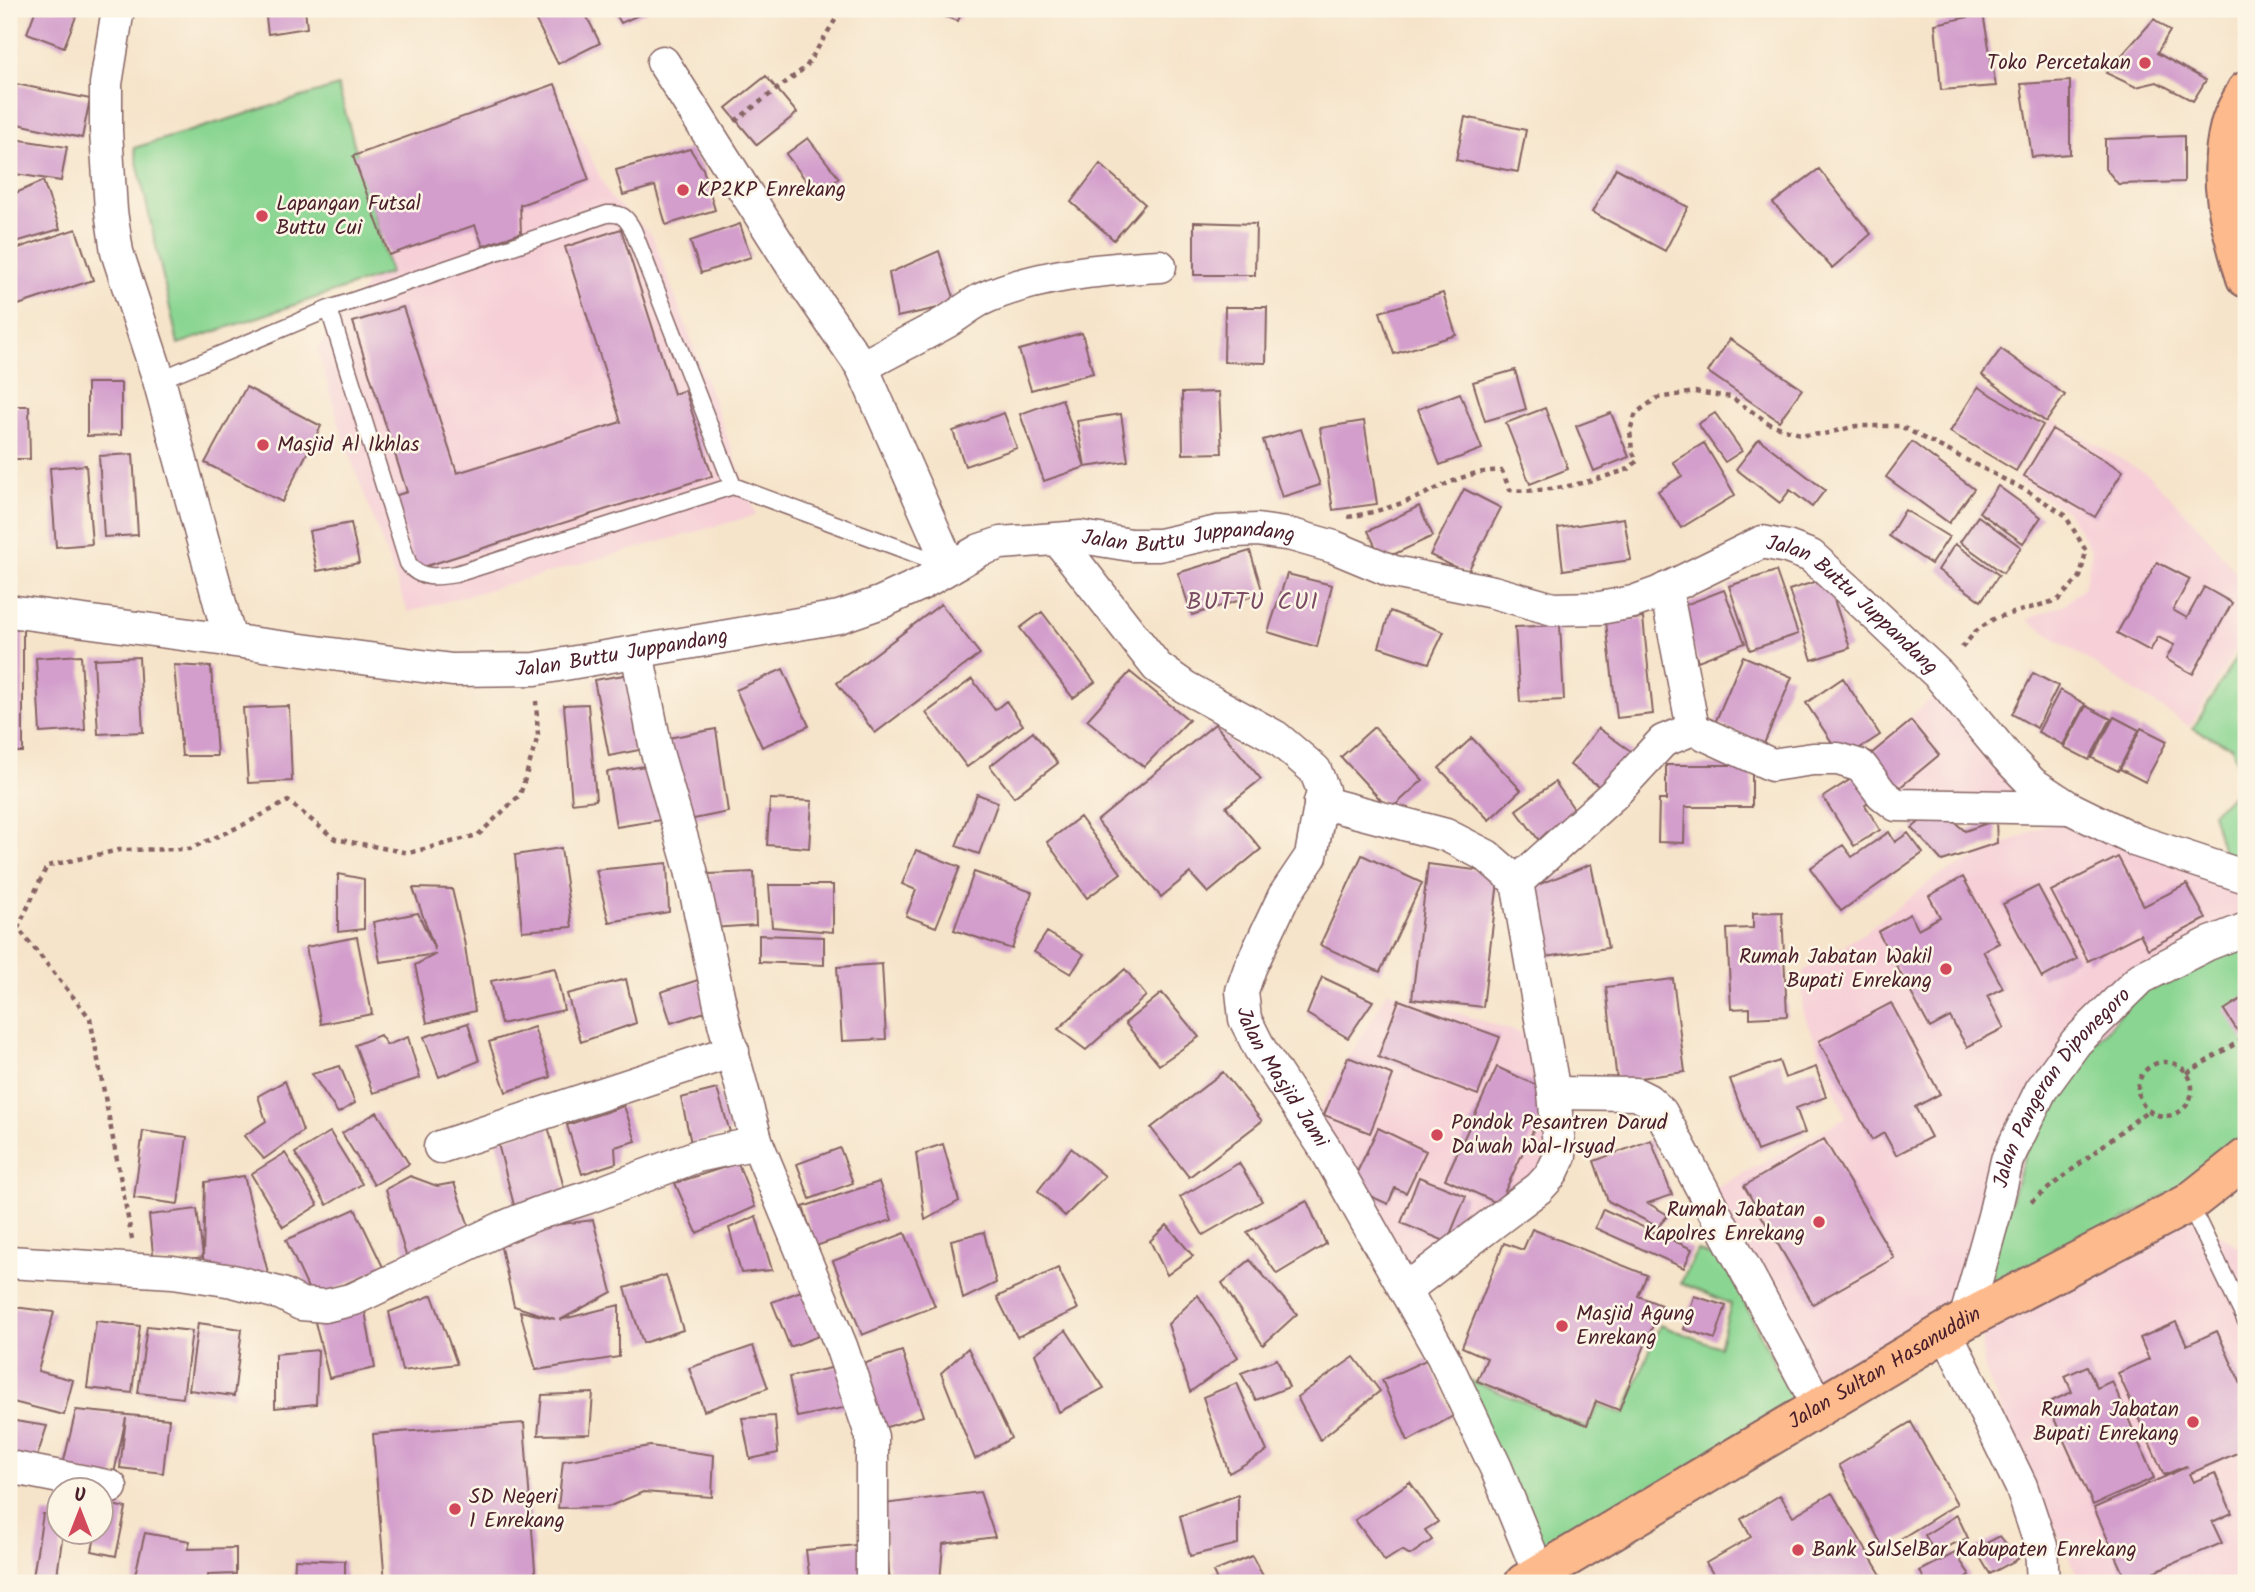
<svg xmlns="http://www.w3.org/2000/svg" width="2255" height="1592" font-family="Kalam,sans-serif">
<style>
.built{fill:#f6cfd7}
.green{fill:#89d591;stroke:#6a7a5e;stroke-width:2}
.building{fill:#d39ecc}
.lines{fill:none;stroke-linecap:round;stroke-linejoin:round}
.lane-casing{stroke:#866463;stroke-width:19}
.street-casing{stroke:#866463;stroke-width:35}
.highway-casing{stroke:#866463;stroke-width:42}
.path{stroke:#866463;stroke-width:4.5;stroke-dasharray:5 5;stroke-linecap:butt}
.lane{stroke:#fff;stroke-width:16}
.street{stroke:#fff;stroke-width:32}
.highway{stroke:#fcba8d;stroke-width:38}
.poi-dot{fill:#d1495b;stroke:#fcf5e5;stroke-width:2.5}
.labels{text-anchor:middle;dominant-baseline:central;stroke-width:5;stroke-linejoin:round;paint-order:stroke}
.poi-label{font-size:21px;fill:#4a1f2b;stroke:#fcf5e5;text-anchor:start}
.street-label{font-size:21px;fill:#4a1f2b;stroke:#fcf5e5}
.quarter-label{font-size:24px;letter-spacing:2px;fill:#7a4b63;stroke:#fcf5e5}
</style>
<rect width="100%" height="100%" fill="#fcf5e5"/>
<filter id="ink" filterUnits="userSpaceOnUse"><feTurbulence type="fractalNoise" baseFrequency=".0143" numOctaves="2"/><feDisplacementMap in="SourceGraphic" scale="14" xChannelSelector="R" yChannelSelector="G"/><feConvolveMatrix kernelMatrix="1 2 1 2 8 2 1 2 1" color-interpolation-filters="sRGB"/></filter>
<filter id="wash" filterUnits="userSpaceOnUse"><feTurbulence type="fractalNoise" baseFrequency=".00686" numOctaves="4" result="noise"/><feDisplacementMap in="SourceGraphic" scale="28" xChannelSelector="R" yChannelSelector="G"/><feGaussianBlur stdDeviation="1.57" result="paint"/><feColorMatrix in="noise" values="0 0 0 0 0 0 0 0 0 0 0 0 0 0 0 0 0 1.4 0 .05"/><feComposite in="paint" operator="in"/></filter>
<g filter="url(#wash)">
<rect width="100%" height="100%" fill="#f6e4ca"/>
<path class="built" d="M555,84L610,197L652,235L756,515L408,612L344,440L317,350L389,255L353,156Z
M2052,419L2150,476L2202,530L2246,585V633L2190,727L2027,620L2065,604L2084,587L2092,551L2067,511L2016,480Z
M1948,683L2066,807L1898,803L1851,759L1884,740Z
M2067,815L2246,873V923L1960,1306L1804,1401L1702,1196L1846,1117L1803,1012V971L1867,931L1936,877Z
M1388,991L1536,1038L1553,1151L1541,1177L1407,1276L1314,1118Z
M2181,1208L2246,1252V1569L2240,1583H2081L2017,1449L1983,1365L1982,1319Z"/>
<path class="green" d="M338,86L390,273L178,344L134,148Z
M2246,640V861L2224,856L2212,812L2236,792L2238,767L2232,747L2193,729Z
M2246,935V1147L1978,1308L2039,1108L2149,981Z
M1697,1250L1725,1263L1796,1407L1540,1565L1462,1377L1587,1428L1598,1405L1624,1414L1660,1325L1719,1347L1731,1304L1681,1283Z"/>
<g id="blocks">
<path class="building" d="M36,9H79L64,47L27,33Z
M265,9H305L307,28L268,34Z
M530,9H583L600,43L558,64Z
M613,9H652L621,23Z
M922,9H963L958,21Z
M1983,14L1996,86L1941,90L1935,24Z
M2154,19L2170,31L2157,53L2206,80L2193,101L2157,82L2136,87L2106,73Z
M766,76L797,113L757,145L726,108Z
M2070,81V154L2032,157L2021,84Z
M16,84L90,99L82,138L9,122Z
M555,84L589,180L520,205L521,233L483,246L475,225L389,255L353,156Z
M1465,117L1526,130L1518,172L1456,160Z
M2184,136V182L2118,184L2105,168V139Z
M808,138L839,178L817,195L786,154Z
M14,139L67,147L61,181L9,173Z
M690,149L703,169L715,210L666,225L655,186L623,195L616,170Z
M1100,164L1145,204L1114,240L1071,202Z
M1616,168L1688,207L1665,251L1592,212Z
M1819,169L1871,234L1832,268L1773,203Z
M43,181L60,229L9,244V196Z
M1194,222L1256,224L1255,275H1194Z
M740,224L751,257L701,273L690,241Z
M76,229L93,280L9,308V251Z
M621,229L674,394L685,390L712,476L417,569L394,496L407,492L353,322L403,307L457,473L621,422L565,247Z
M939,251L956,304L897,317L889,273Z
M1443,293L1456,335L1394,354L1380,312Z
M1225,307H1267L1266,363L1224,362Z
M1082,333L1093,373L1031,390L1019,350Z
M1730,339L1802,389L1779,421L1708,372Z
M2001,349L2065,395L2046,422L1982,375Z
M1515,370L1526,409L1485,421L1473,382Z
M87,383H121V435L87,436Z
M246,387L321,426L282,502L205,463Z
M1978,387L2043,425L2016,471L1950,432Z
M1219,392L1222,453L1183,454L1182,393Z
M1460,393L1482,449L1440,465L1418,409Z
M1062,399L1085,467L1077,421L1121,414L1128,461L1085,467L1044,481L1020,414Z
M9,406H29L30,459H9Z
M1545,408L1568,469L1530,484L1506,423Z
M1004,413L1017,448L965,466L953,431Z
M1611,413L1629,457L1594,471L1576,426Z
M1715,413L1742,451L1725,462L1698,424Z
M1364,421L1377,504L1333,510L1320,428Z
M1301,429L1320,485L1282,497L1263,440Z
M2052,429L2123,471L2095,517L2024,476Z
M1759,439L1825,490L1812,507L1790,490L1780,503L1736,469Z
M1912,442L1974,489L1949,523L1886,477Z
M1704,443L1735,495L1681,528L1658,491L1682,476L1673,462Z
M133,454L138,535L104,537L99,456Z
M86,465L92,544L56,547L50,468Z
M1998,486L2041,517L2023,543L1979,512Z
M1464,489L1501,508L1467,573L1430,555Z
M1419,506L1433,536L1382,560L1368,531Z
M1905,510L1949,537L1931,564L1889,536Z
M1978,516L2021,547L2003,573L1960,542Z
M1624,518L1631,560L1563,570L1558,528Z
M351,523L359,563L317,571L309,531Z
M1955,544L1999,575L1981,601L1938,570Z
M1250,551L1263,593L1192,615L1178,573Z
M2157,562L2190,579L2173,610L2187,618L2204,587L2232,603L2193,674L2166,659L2174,645L2158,637L2150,651L2117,633Z
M1776,571L1798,634L1750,650L1729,586Z
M1287,574L1332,585L1317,647L1268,632Z
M1827,578L1850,648L1812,660L1789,590Z
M1724,590L1745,643L1698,661L1677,608Z
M941,604L980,654L875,733L837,683Z
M1390,611L1444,632L1429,663L1379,647Z
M1042,612L1095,682L1073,698L1020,628Z
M1643,618L1653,714L1617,718L1606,622Z
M1560,625L1564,700L1520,702L1515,627Z
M9,628L23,629V752H9Z
M81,655L85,730L40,733L36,658Z
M1743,656L1792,677L1764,744L1715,723Z
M139,657L143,732L98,734L94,659Z
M174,665L211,667L217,756H182Z
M783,669L809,726L762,747L736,690Z
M1130,672L1189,720L1144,767L1087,720Z
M2033,673L2058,686L2037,728L2012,714Z
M630,674L644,749L609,756L594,680Z
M1843,678L1880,735L1843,759L1806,703Z
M972,679L995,710L1006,701L1023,725L967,767L926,713Z
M2060,690L2085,704L2063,745L2038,732Z
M588,704L596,800L572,803L564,705Z
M289,706L292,781L248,783L243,708Z
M2086,706L2111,719L2089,760L2064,747Z
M2114,717L2139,730L2118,771L2092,758Z
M1911,721L1939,755L1893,793L1865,759Z
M1215,724L1261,779L1226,807L1261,849L1208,893L1190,873L1161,897L1097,821Z
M1374,727L1423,780L1390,810L1341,757Z
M1598,728L1632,752L1604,790L1570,765Z
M2141,728L2167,741L2145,782L2120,769Z
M716,729L728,812L684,821L668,738Z
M1033,732L1058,763L1014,797L990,766Z
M1472,738L1521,790L1489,820L1439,768Z
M652,765L661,820L616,827L607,772Z
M1666,765H1752V807H1685L1684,843L1658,842L1659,800H1666Z
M1862,772L1878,797L1865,805L1880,830L1854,846L1823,797Z
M1555,782L1579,816L1541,843L1516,810Z
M977,794L998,802L979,854L956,846Z
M770,799L812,801L809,848L767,845Z
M1937,807L1965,831L1996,820L1997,843L1942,861L1912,828Z
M1080,817L1121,873L1087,898L1047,842Z
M1889,832L1895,842L1908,833L1923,853L1841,911L1810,868L1843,845L1852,857Z
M561,848L572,927L522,931L515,855Z
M916,850L960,867L936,927L906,916L916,890L902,884Z
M1362,855L1422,883L1380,972L1320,945Z
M2118,857L2144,906L2187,884L2206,919L2148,949L2140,934L2088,961L2051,891Z
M667,863L669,912L609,922L596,870Z
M1428,864L1499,873L1483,1007L1412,999Z
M1591,864L1608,948L1538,958L1527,889Z
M754,872L756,925L711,928L709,874Z
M974,872L1032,892L1012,949L954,930Z
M338,874L364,879V929L338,932Z
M1963,877L1999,943L1983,951L2003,988L1987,996L2004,1028L1967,1047L1950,1017L1930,1028L1878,932L1910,914L1918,929L1940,917L1929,896Z
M769,885H833V932L772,927Z
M2038,886L2077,959L2042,978L2003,904Z
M413,888L452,889L464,940L475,1011L427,1023L415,965L436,954L380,962L373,922L418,913L435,950Z
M1782,912L1787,1016L1750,1018V1008L1731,1009L1727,929L1753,928V913Z
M1047,932L1084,954L1071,974L1034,952Z
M759,935L824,937V965L759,962Z
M357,937L372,1014L321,1024L306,947Z
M882,964L886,1039L842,1041L837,967Z
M555,968L564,1010L501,1024L491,981Z
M1125,969L1146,996L1086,1050L1058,1029Z
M1322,977L1373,1001L1348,1038L1307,1014Z
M626,979L636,1023L581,1042L567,994Z
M701,979L711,1010L671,1023L661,992Z
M1673,979L1685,1072L1617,1081L1606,987Z
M1162,993L1199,1037L1159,1065L1125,1023Z
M2246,996V1044L2224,1010Z
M1399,1000L1500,1037L1478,1095L1378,1057Z
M1891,1003L1940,1094L1915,1107L1931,1137L1896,1155L1884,1133L1872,1140L1819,1041Z
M468,1023L479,1061L439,1077L424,1037Z
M534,1027L551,1077L506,1092L489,1042Z
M380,1035L387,1045L408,1037L420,1078L373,1093L355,1045Z
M1348,1057L1393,1075L1370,1133L1324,1115Z
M1779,1061L1785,1078L1816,1067L1826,1097L1796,1108L1805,1133L1757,1151L1730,1079Z
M340,1066L355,1103L338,1113L312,1074Z
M1497,1067L1551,1092L1499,1204L1445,1179Z
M1223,1072L1262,1121L1189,1177L1151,1128Z
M285,1081L303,1131L264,1159L244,1136L266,1121L258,1096Z
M717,1089L730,1132L691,1143L681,1098Z
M624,1106L636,1141L615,1147L616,1163L582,1174L567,1125Z
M377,1112L409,1164L374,1185L342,1133Z
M548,1126L566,1196L515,1209L497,1140Z
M1378,1128L1426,1151L1406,1193L1395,1188L1388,1204L1350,1187Z
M143,1131L187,1137L178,1204L134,1198Z
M330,1132L362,1184L327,1205L295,1153Z
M1824,1139L1894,1258L1813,1304L1744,1186Z
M1651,1140L1672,1195L1648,1203L1668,1215L1658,1227L1608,1201L1594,1161Z
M943,1144L959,1201L925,1220L916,1153Z
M840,1148L853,1183L810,1199L797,1164Z
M1071,1148L1105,1176L1065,1216L1038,1191Z
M285,1153L318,1205L283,1227L251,1174Z
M738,1163L755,1207L697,1233L675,1183Z
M1239,1163L1262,1201L1203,1235L1180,1197Z
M244,1176L268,1273L207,1271L203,1257L154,1263L149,1215L197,1209L203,1257L205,1182Z
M410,1176L437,1186L454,1183L472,1235L408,1262L386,1189Z
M1419,1177L1466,1196L1447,1242L1401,1223Z
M879,1182L892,1220L816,1246L803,1207Z
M1307,1201L1326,1244L1277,1274L1247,1232Z
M355,1209L383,1267L313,1299L286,1240Z
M1603,1209L1692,1249L1684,1268L1595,1228Z
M756,1216L772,1270L741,1273L729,1228Z
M593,1220L612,1292L560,1320L619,1305V1357L536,1370L520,1311L555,1319L514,1306L500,1243L539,1227Z
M1167,1225L1193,1256L1167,1275L1150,1241Z
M1532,1229L1647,1275L1638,1296L1661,1305L1619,1410L1596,1401L1587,1425L1477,1381L1487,1358L1462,1347L1504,1243L1523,1250Z
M984,1232L996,1283L963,1299L951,1240Z
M905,1233L935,1306L862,1335L833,1261Z
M1250,1260L1297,1314L1263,1345L1222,1283Z
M1058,1268L1078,1309L1017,1337L997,1297Z
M666,1275L683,1330L643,1343L625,1288Z
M806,1289L824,1334L790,1347L772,1302Z
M432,1295L457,1364L402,1371L389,1312Z
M1198,1295L1238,1357L1190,1392L1168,1324Z
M1694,1296L1726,1306L1715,1339L1684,1329Z
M14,1307L54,1312L38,1371L73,1380L64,1415L9,1401V1330Z
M365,1311L375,1368L329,1378L314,1318Z
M96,1321L140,1326L132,1393L87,1388Z
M2176,1322L2187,1345L2217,1331L2246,1395V1449L2189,1474L2193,1482L2215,1473L2232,1513L2212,1522L2222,1543L2127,1583L2094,1508L2187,1467L2186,1466L2164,1475L2118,1373L2149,1359L2140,1338Z
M198,1323L242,1329L234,1396L189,1390Z
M147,1326L192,1331L183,1398L138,1393Z
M1066,1330L1104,1388L1059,1412L1035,1354Z
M753,1346L768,1388L704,1411L689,1368Z
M968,1348L1011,1438L975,1459L941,1373Z
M318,1350L316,1404L275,1408V1354Z
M902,1351L923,1416L880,1429L860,1365Z
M1354,1357L1380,1391L1320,1440L1297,1397Z
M1277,1359L1289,1387L1256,1400L1241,1373Z
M1428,1359L1453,1416L1408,1441L1382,1380Z
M840,1366L848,1407L797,1417L789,1377Z
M2087,1366L2097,1388L2112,1381L2154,1478L2093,1505L2047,1403L2072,1392L2065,1376Z
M1237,1383L1267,1451L1229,1473L1203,1397Z
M593,1393L590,1434L538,1435L542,1395Z
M76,1410L169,1419L163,1473L120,1468L126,1418L113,1478L62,1469Z
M775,1416L778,1453L750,1459L742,1418Z
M9,1420L47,1426L29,1481L9,1477Z
M1911,1422L1957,1504L1884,1549L1839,1465Z
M524,1423L536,1583H385L373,1434Z
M650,1446L714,1455L712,1497L643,1492L608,1507L558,1508L563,1461Z
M1410,1482L1438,1522L1425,1530L1432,1540L1410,1555L1402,1550L1385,1561L1355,1520Z
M980,1492L995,1537L943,1544L940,1583H890L883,1504Z
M1832,1493L1881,1575L1867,1583H1719L1706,1563L1751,1537L1741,1519L1780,1495L1793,1516Z
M1238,1495V1544L1190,1556L1180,1516Z
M102,1503L126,1508L116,1556L92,1551L96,1532H102Z
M43,1514L60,1515V1532H63L56,1583H32Z
M1957,1515L1968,1538L1934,1552L1925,1535Z
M145,1533L190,1541L188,1549L236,1548V1574L208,1575V1583H133Z
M2000,1536L2018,1559L1990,1574L1975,1549Z
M866,1544L870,1583H810L806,1550Z
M1955,1553L1970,1575L1957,1583H1926L1920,1571Z
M1252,1556L1267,1583H1218L1213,1572Z
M295,1559L345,1561V1583H294Z"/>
</g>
</g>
<g filter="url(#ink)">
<use href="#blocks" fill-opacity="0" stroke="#866463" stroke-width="2"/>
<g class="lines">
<defs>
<path id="lane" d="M329,309L408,563C419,580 438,577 456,574L733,486
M159,380L329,309L607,214C622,213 626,217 633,230L733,486L948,566
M2189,1203L2246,1321"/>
<g id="street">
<path d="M118,9L106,84V131L111,211L117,252L159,380L230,640"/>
<path d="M663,62L795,270L862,367L950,567"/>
<path d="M862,367C890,351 920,337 948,321C959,314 969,306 980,300C1034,275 1101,269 1160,266"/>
<path id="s1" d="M1058,540L1157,667L1185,687L1276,737L1315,770L1323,790L1311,856L1284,896L1250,968L1242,991L1245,1019L1260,1049L1326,1150L1443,1357L1496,1468L1543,1583"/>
<path id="s2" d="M9,611L452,670L535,669L839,617L882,602L921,584L980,550L1001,543L1081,537L1131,545H1159L1217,532L1257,530L1292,535L1334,547L1394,572L1493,592L1553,609L1600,608L1633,602L1658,593L1762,542L1787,547L1811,556L1850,591L1939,675L2006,756L2032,783L2070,808L2137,841L2246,877"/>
<path d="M637,652L656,749L691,870L724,1023L757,1143L841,1346L872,1437V1583"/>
<path d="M1693,729L1772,765L1813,759H1838L1861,766L1882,794L1896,805L2070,808"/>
<path d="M1320,802L1446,835L1487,856L1517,882L1554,1093L1560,1156L1551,1175L1539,1188L1405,1290"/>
<path d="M1517,882L1614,794L1663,741L1693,729L1666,589"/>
<path d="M1554,1093L1636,1094L1648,1100L1661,1112L1819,1407"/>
<path d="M440,1147L733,1051"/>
<path d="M9,1262L173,1272L233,1281L282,1294L301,1304L325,1306L354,1299L504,1227L536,1214L589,1197L697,1156L757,1143"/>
<path id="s3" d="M1965,1320L1994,1216L2007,1160L2041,1090L2076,1042L2141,978L2208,944L2246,929"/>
<path d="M1946,1332L2021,1486L2041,1546L2043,1583"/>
<path d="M9,1467L111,1487"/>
</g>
<g id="highway">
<path d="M2246,91C2241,102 2233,113 2230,125C2216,179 2230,226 2246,278"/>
<path id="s4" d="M1524,1583L1965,1320L2189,1203L2246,1158"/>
</g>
</defs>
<use href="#lane" class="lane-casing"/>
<use href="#street" class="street-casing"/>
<use href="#highway" class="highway-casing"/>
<path class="path" d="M735,121L806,67L842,9
M1348,517C1373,513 1395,506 1418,497C1446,485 1471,469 1502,471L1510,490C1549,494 1592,481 1629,469L1637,461L1632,451L1630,430L1636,413L1657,398L1695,392L1731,397L1770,424L1803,435L1824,434L1856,426H1900L2029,492L2065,515L2086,551L2080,577L2058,600L1995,618L1976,631L1960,650
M2138 1089a27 27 0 1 1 54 0a27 27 0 1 1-54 0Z
M2187,1073L2243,1039
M2031,1202L2147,1111
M132,1239L90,1018L18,928L47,866L119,850L189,849L243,825L288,801L335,839L409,853L478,835L520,795L538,736L536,701"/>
<use href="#lane" class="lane"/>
<use href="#street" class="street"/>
<use href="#highway" class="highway"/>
</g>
</g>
<g class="poi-dot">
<circle cx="2145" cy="63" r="7"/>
<circle cx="683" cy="190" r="7"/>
<circle cx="262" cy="216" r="7"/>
<circle cx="263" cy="445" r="7"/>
<circle cx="1946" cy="969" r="7"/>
<circle cx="1437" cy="1135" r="7"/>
<circle cx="1819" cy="1222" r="7"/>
<circle cx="1562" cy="1326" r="7"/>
<circle cx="2193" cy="1422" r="7"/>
<circle cx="455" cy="1509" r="7"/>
<circle cx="1798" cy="1550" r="7"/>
</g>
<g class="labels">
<g class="poi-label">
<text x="2131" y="63" text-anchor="end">Toko Percetakan</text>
<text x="697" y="190">KP2KP Enrekang</text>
<text x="276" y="204">Lapangan Futsal<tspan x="276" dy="24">Buttu Cui</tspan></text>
<text x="277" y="445">Masjid Al Ikhlas</text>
<text x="1932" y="957" text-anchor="end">Rumah Jabatan Wakil<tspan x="1932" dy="24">Bupati Enrekang</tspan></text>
<text x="1451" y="1123">Pondok Pesantren Darud<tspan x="1451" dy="24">Da'wah Wal-Irsyad</tspan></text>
<text x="1805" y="1210" text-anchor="end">Rumah Jabatan<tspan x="1805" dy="24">Kapolres Enrekang</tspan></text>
<text x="1576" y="1314">Masjid Agung<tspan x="1576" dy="24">Enrekang</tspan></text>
<text x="2179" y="1410" text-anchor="end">Rumah Jabatan<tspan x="2179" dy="24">Bupati Enrekang</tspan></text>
<text x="469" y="1497">SD Negeri<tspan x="469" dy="24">1 Enrekang</tspan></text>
<text x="1812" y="1550">Bank SulSelBar Kabupaten Enrekang</text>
</g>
<g class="street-label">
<text stroke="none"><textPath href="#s2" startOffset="1206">Jalan Buttu Juppandang</textPath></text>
<text stroke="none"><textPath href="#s2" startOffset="1918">Jalan Buttu Juppandang</textPath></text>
<text stroke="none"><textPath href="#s2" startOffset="618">Jalan Buttu Juppandang</textPath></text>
<text stroke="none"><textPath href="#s1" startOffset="688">Jalan Masjid Jami</textPath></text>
<text stroke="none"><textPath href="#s3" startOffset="256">Jalan Pangeran Diponegoro</textPath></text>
<text stroke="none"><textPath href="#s4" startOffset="420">Jalan Sultan Hasanuddin</textPath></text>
</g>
<g class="quarter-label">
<text x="1253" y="602">BUTTU CUI</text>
</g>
</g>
<rect width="2255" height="1592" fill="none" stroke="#fcf5e5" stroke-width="35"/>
<g transform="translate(80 1511)"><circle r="33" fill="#fcf5e5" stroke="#b59f9b" stroke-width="2"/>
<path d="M0-5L12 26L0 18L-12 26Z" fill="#d1495b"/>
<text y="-10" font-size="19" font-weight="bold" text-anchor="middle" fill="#4a1f2b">U</text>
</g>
</svg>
